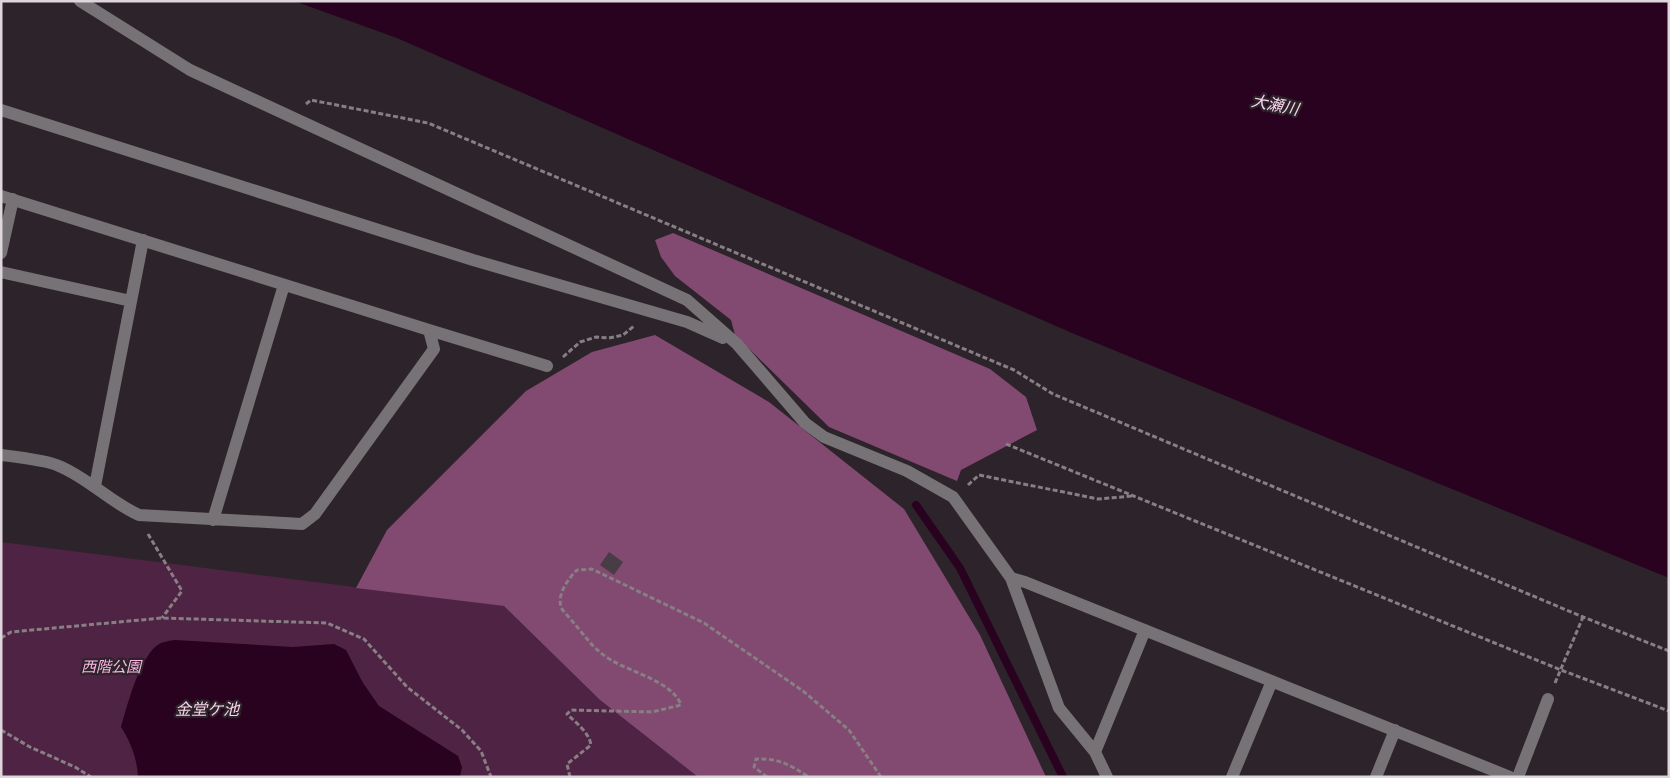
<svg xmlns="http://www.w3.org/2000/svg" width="1670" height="778" font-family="'Zilla Slab','Noto Sans JP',serif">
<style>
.green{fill:#4f2343}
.forest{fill:#824971}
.water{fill:#28021f}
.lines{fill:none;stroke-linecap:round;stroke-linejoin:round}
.stream{stroke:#28021f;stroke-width:8}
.building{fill:#483d44}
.path{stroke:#877f84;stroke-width:3;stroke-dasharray:5 2.5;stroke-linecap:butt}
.minor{stroke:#777275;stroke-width:12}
.labels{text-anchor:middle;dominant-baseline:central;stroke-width:4.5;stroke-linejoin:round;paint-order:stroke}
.park-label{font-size:15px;font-style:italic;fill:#fdb7e6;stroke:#2d232a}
.water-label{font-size:16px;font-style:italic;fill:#f9d5ec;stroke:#2d232a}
</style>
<rect width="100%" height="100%" fill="#2d232a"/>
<path class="green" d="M1,542L504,606L600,700L698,777H1Z"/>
<path class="forest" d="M673,233L990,369L1026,397L1037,430L961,470L957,481L829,427L735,335L731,320L675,276L661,257L655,240Z
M655,335L769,402L904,509L980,635L1046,777H698L600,700L504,606L356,588L387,530L526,391L592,352Z"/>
<path class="water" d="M294,1H1669V578L1072,333L397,38Z
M175,640L293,647L334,644L346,650L363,683L379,706L458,756L462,767L460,777H138C137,758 131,743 121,727C127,706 138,664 154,648C160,642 167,641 175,640Z"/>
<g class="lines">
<path class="stream" d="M916,505L960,568L1063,777"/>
</g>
<path class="building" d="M609,552L623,562L614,575L600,565Z"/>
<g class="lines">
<path class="path" d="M306,104L311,100L428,123L1014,370L1053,394L1583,617L1669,651
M563,357L580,342L596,337L609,338L623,335L634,326
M1006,444L1561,670L1669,711
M968,485L979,475L1098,499L1133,496
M148,534L182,591L162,618
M1,638L11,632L162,618L327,623L364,639L407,687L462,730L481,751L491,777
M1555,683L1583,617
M1,730L30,747L75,767L91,777
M570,777L567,764L591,745C589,732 576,723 567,714L571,710L652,712L681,705C673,682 631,672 611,660C595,651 585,636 573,622C570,618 563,612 561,607C557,593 569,578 577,570L592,569L704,623L803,691L849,730L881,777
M767,777L754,767L756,759C779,758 790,765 809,777"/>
<path class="minor" d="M80,1L190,70L687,300L737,344L805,423L824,437L907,471L953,497L1011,578L1059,708L1095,752L1107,777
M1,110L473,260L687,322L723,338
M1,196L429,330L434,349L315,514L302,524L139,515C110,502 88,478 59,466C46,460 17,457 1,455
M1,253L13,199
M1,272L131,301
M429,330L547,366
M95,486L143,240
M213,520L284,285
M1011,578L1025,582L1510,777
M1095,752L1145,630
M1232,777L1272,681
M1376,777L1395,730
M1518,777L1548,699"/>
</g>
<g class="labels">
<g class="park-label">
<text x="111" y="667">西階公園</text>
</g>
<g class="water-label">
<text transform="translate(1275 105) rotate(11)">大瀬川</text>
<text x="207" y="709">金堂ケ池</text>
</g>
</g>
<rect width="1670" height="778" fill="none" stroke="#ddd6da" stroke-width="5"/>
</svg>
